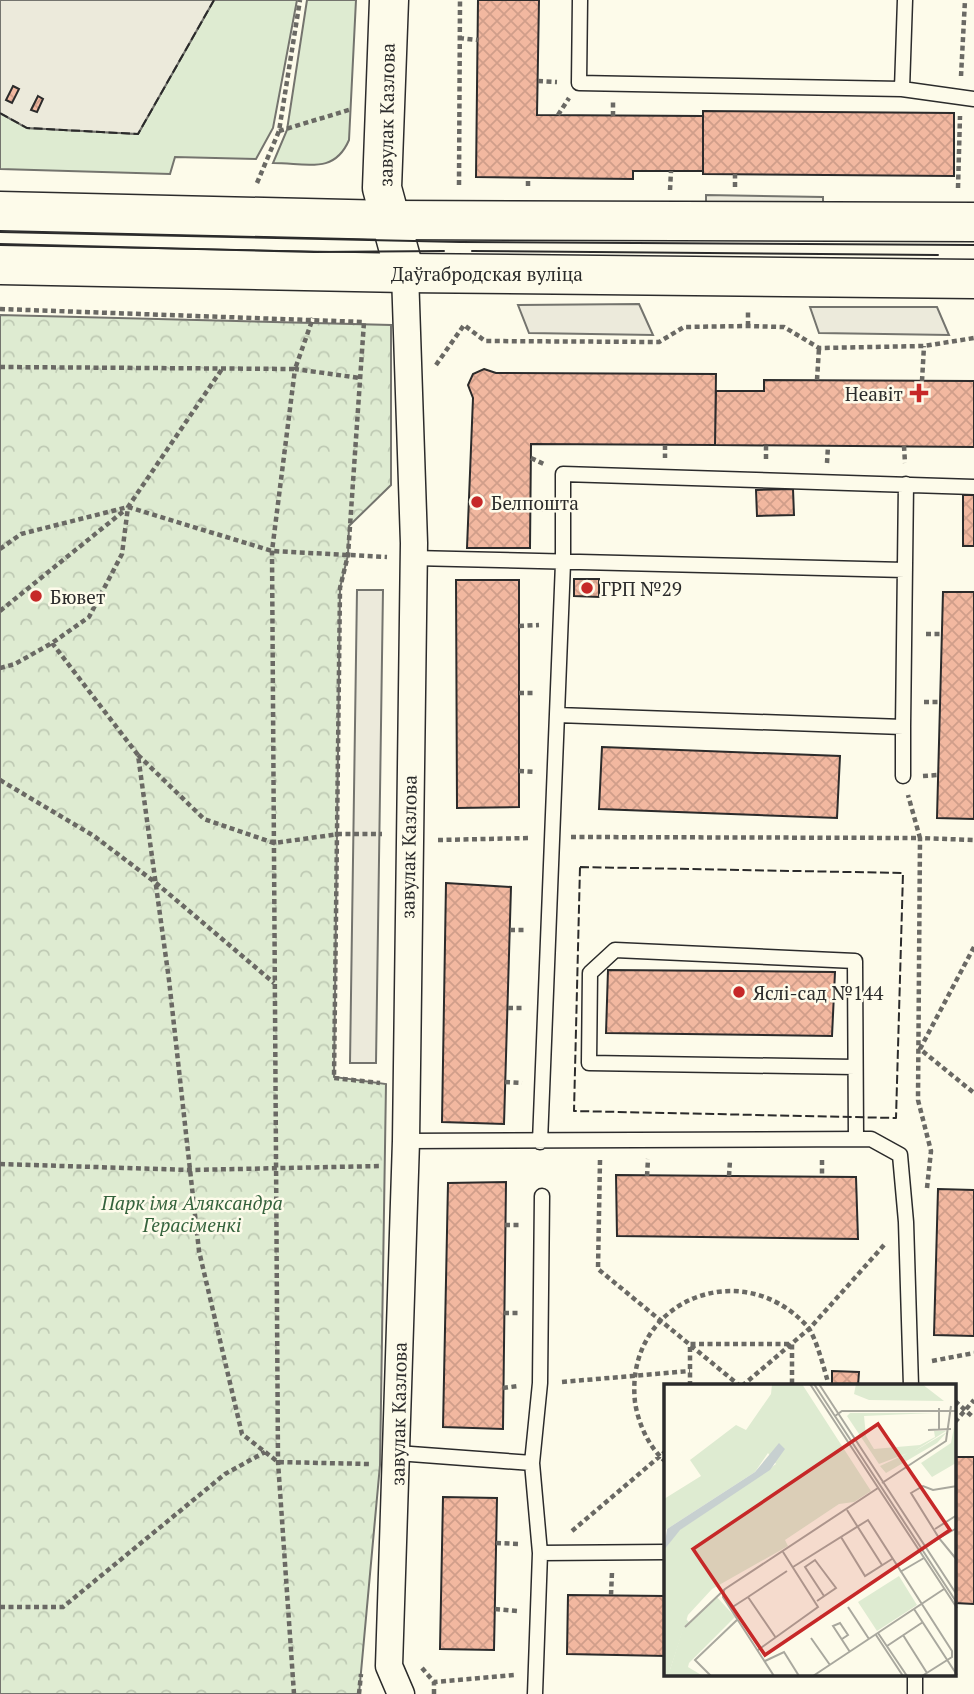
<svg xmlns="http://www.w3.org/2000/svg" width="974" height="1694" font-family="'PT Serif',serif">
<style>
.grass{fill:#deebd1;stroke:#74746e;stroke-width:2}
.forest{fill:url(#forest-crowns);stroke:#74746e;stroke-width:2}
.parking{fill:#eceadb;stroke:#74746e;stroke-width:2}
.building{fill:url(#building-cross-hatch);stroke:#2b2b2b;stroke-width:2}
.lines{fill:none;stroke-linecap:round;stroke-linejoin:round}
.service-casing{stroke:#2b2b2b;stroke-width:17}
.minor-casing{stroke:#2b2b2b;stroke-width:29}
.secondary-casing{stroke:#2b2b2b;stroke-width:41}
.primary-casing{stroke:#2b2b2b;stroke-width:41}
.path{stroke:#6a6964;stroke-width:4.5;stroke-dasharray:5 3.5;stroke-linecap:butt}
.service{stroke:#fdfbea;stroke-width:14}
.minor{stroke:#fdfbea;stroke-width:26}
.secondary{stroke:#fdfbea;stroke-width:38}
.primary{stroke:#fdfbea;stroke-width:38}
.tram{stroke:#2b2b2b;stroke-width:2}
.fence{stroke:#2b2b2b;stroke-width:2;stroke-dasharray:9 3.5;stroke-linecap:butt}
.poi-dot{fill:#c62828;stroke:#fdfbea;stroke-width:2.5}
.labels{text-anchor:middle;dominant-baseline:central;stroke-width:5;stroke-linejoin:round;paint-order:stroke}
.street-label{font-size:19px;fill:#2b2b2b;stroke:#fdfbea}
.poi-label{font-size:19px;fill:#2b2b2b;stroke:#fdfbea;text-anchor:start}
.park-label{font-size:19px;font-style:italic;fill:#34623c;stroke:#fdfbea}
.inset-road{fill:none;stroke:#a9a89e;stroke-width:2}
.view{fill:#c62828;fill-opacity:0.15;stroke:#c62828;stroke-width:3.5}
.inset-edge{fill:none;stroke:#2b2b2b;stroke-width:3.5}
</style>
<defs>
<pattern id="forest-crowns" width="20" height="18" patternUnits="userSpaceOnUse" patternTransform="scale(1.75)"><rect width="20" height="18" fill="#deebd1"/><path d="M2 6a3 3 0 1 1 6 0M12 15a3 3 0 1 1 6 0" fill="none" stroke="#bfcab4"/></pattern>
<pattern id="building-cross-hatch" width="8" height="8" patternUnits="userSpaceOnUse" patternTransform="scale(1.75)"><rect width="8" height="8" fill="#f2b8a0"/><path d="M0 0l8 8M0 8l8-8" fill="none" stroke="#d09e8a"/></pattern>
</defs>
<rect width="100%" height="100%" fill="#fdfbea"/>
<path class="grass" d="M214,0H297L273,128L256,159L175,157L170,174L0,169V113L27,128L138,134Z
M307,0H356L349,140C334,175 306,163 273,163L287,130Z"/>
<path class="forest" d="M0,315L391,325V485L349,526L348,555L340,588L334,1077L386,1084L380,1465L359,1694H0Z"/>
<path class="parking" d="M0,0H214L138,134L27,128L0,113Z
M706,195L823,197V210L706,208Z
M639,304L653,335L529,333L518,305Z
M810,307H937L949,335L819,333Z
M357,590H383L376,1063H350Z"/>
<path class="building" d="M478,0H539L537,115L703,116V171H633V179L476,177Z
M13,86L19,89L12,103L6,100Z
M38,96L43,99L37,112L31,110Z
M703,111L954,113V176L703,174Z
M484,369L496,373L716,374L715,445L531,444L530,548H467L473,398L468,385L473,374Z
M764,380L974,381V447L715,445L716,391H764Z
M793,489L794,515L757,516L756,490Z
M963,495H974V546H963Z
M574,579H599V597L574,596Z
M456,580H519V807L457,808Z
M943,592H974V819L937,818Z
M602,747L840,756L837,818L599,809Z
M446,883L511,887L504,1124L442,1122Z
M608,970L835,972L832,1036L606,1033Z
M616,1175L856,1177L858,1239L617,1236Z
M506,1182L503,1429L443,1427L448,1183Z
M938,1189L974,1190V1336L934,1335Z
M832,1371L859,1372L858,1386H832Z
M955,1457H974V1604L955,1603Z
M443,1497L497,1498L494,1650L440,1649Z
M568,1595L666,1596V1656L567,1654Z"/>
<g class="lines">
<defs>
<path id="service" d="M580,0L579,83L902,89L974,99
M902,89L905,0
M413,558L905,570
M557,715L903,727L906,484
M903,727V776
M855,1067L589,1063L590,973L615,950L855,961L856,1139
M406,1141L871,1139L900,1155L906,1222L911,1386
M540,1142L563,563V474L974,487
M397,1453L532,1463
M540,1553L532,1463L540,1383L542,1196
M535,1694L540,1553L666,1552
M915,1694V1675"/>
<path id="minor" d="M401,1694L389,1666L406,1141L414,543L405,273"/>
<path id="secondary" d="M389,0L382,188L405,273"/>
<path id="primary" d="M0,211L390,220L974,222
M0,265L405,273L974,279"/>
</defs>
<use href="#service" class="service-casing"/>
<use href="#minor" class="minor-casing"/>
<use href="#secondary" class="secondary-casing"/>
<use href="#primary" class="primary-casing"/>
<path class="path" d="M459,38L478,40
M961,76L965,0
M538,81L557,82
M558,115L569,98
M613,116V102
M279,131L352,109
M257,183L279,131L300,0
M459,185L460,0
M528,186V178
M735,187V174
M958,188L960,116
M670,190L671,171
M0,309L364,322L348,555L340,588L334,1078L380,1083
M748,326V309
M436,365L464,325L485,341L659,342L684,327L748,326L784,327L819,348L924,346L974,338
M0,367L295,369L313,318
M817,380L819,348
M922,381L924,346
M665,445V458
M904,446L905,463
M531,458L546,465
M766,459V445
M827,463L828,446
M531,509H544
M0,549L21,534L128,507L272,551L387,557
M0,611L125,510
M519,626L539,625
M926,634H942
M52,643L138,755L169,980L199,1251L242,1434L278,1462L369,1464
M0,668L15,664L52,643L89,617L122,554L128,507L222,369
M519,693H536
M924,702H940
M138,755L204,819L274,843L339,834H382
M519,771L536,772
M923,776L938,775
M0,780L94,836L156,883L274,983
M571,837L920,838L908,795
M438,840L531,838
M510,930H527
M974,947L920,1049L974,1093
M508,1008H524
M505,1082L522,1083
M600,1160L598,1269L740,1386
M822,1160V1177
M0,1164L190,1170L380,1166
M647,1176L648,1159
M729,1176L730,1160
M927,1188L931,1151L918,1100L920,838L974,840
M505,1225H522
M504,1313H520
M932,1361L974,1353
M562,1382L690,1371
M690,1386V1344H792V1386
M742,1386L810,1328L885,1244
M503,1388L518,1386
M955,1401L974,1418
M955,1422L974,1400
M666,1462C649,1448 638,1423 635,1402C624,1302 740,1253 807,1326C816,1336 825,1372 829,1386
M572,1531L666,1451
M496,1543L520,1544
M611,1595L612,1572
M0,1607H63L225,1474L265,1452
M495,1609L518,1611
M422,1668L434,1682L515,1675
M294,1694L278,1462L272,551L295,369L360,378
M359,1694L361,1674
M434,1694V1682"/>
<use href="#service" class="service"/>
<use href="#minor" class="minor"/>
<use href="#secondary" class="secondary"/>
<use href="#primary" class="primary"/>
<path class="tram" d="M0,232L460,242L974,245
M0,244L314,252L444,251
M472,251L938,255"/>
<path class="fence" d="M0,113L27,128L138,134L214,0
M580,867L903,873L896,1118L574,1111Z"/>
</g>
<g class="poi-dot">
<path d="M915.5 382.5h7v7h7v7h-7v7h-7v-7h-7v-7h7z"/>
<circle cx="477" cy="502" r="7"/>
<circle cx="587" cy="588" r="7"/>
<circle cx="36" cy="596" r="7"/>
<circle cx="739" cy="992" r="7"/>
</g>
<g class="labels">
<g class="street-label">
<text transform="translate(386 115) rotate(-89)">завулак Казлова</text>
<text x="487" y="273">Даўгабродская вуліца</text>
<text transform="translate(408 847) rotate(-89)">завулак Казлова</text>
<text transform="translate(398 1414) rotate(-89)">завулак Казлова</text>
</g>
<g class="poi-label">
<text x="903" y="393" text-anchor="end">Неавіт</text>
<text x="491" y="502">Белпошта</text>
<text x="601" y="588">ГРП №29</text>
<text x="50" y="596">Бювет</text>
<text x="753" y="992">Яслі-сад №144</text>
</g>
<g class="park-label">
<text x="192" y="1202">Парк імя Аляксандра<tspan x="192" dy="22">Герасіменкі</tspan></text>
</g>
</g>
<g transform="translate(664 1384)">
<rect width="292" height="292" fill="#fdfbea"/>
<path d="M186,29H270L200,32L202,52L210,65L256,61L271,53L270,47H282L249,68L283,48L273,59L222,89L216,82L244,69L215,80L183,32ZM53,213L71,233L25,279L24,283L39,292H4L22,235L26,239Z" fill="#deebd1"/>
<path d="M108,0H138L207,107L190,118L175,120L121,156L124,162L48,205L24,231L4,292H0V166L14,147L112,80L104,69L91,88L0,147V115L37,92L26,76L72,41L82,46L107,10ZM192,0H258L280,17L205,16L190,10ZM292,32V79L268,93L257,79L287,59ZM235,192L253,221L213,247L194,218Z" fill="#deebd1"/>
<path d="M115,59L121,65L106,86L16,146L0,166L3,145L91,88Z" fill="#c7d0d0"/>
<path class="inset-road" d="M146,0L293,224M150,0L293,219M155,0L293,211M275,24V46M171,32L178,27H293M264,46L287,45M218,99L282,57L287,22M293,102L269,106L259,102L247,109L275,154L293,144M183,126L218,181M271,145L293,131M177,153L201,192L228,175M261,163L275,154L293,176M129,183L204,136L288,267V273L258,292M236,188L260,174M60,206L59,213L110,292M84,213L123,187M153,217L172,204L151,176L141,183L160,212M184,223L205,255M67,224L84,213L112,254M250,225L293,291M21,243L61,205L214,104M214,249L243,292M212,251L239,292M239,251L263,289M147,254L166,281M178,255L184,251L176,239L169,242L186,268M223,262L259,238M94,266L154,223L119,168M101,277L120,268L135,292M47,292L31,276L74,235M149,292L280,205"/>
<path class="view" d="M214,40L286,146L101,271L29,165Z"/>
<rect width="292" height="292" class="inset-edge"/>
</g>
</svg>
